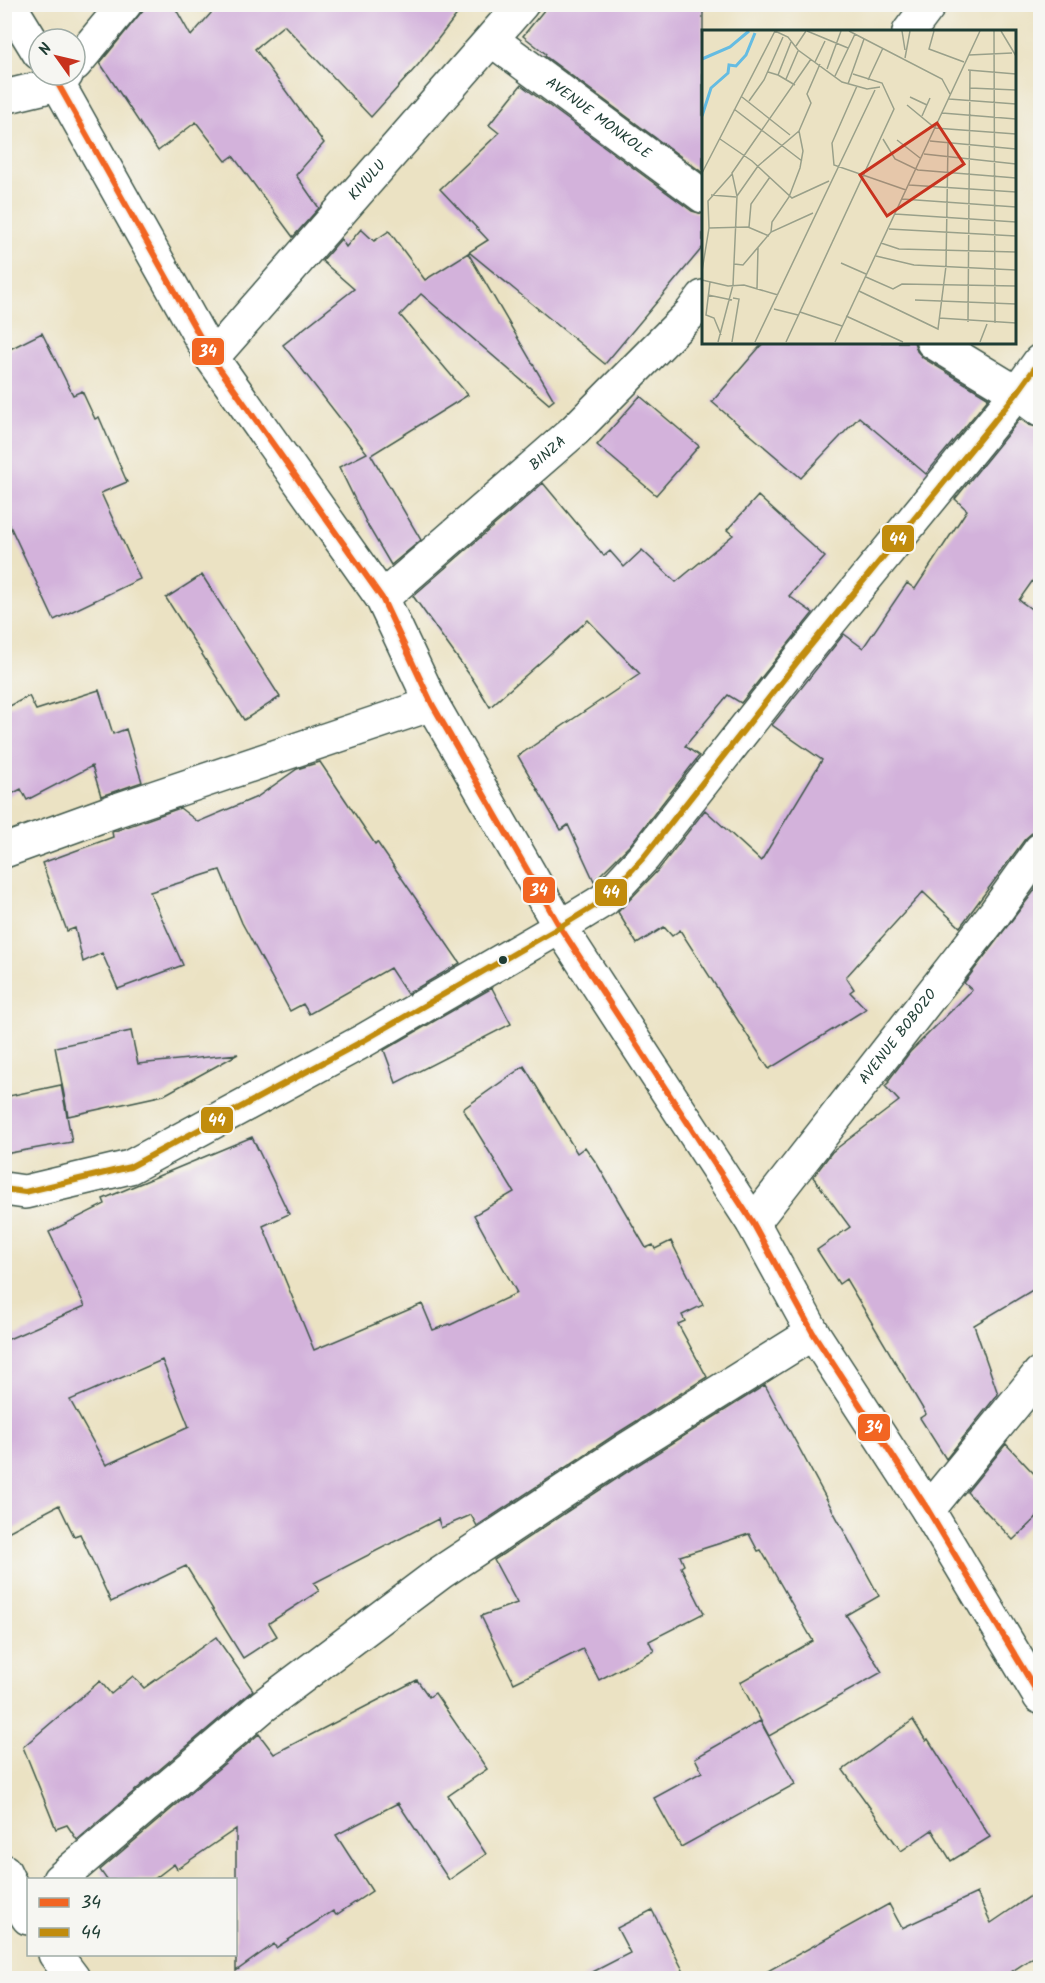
<svg xmlns="http://www.w3.org/2000/svg" width="1045" height="1983" font-family="Kalam,sans-serif">
<style>
.building{fill:#d3b2db;fill-rule:evenodd}
.lines{fill:none;stroke-linecap:round;stroke-linejoin:round}
.street-casing{stroke:#3e5649;stroke-width:36}
.highway-casing{stroke:#3e5649;stroke-width:36}
.street{stroke:#fff;stroke-width:33}
.highway{stroke:#fff;stroke-width:33}
.bus-1-casing{stroke:#f6f6f2;stroke-width:10}
.bus-2-casing{stroke:#f6f6f2;stroke-width:10}
.bus-1{stroke:#f26522;stroke-width:6}
.bus-2{stroke:#c18c0d;stroke-width:6}
.bus-dot{fill:#1f3d34;stroke:#f6f6f2;stroke-width:2}
.labels{text-anchor:middle;dominant-baseline:central;stroke-width:4.5;stroke-linejoin:round;paint-order:stroke}
.street-label{font-size:15px;fill:#1f3d34;stroke:#f6f6f2}
.inset-river{fill:none;stroke:#65bce2;stroke-width:3}
.inset-road{fill:none;stroke:#99a08a;stroke-width:1.5}
.view{fill:#c8321e;fill-opacity:0.15;stroke:#c8321e;stroke-width:3}
.inset-edge{fill:none;stroke:#1f3d34;stroke-width:3}
.line-badge{stroke:#f6f6f2;stroke-width:2}
.badge-label{font-size:16px;text-anchor:middle;font-weight:bold;fill:#fff}
</style>
<rect width="100%" height="100%" fill="#f6f6f2"/>
<filter id="ink" filterUnits="userSpaceOnUse"><feTurbulence type="fractalNoise" baseFrequency=".0167" numOctaves="2"/><feDisplacementMap in="SourceGraphic" scale="12" xChannelSelector="R" yChannelSelector="G"/><feConvolveMatrix kernelMatrix="1 2 1 2 8 2 1 2 1" color-interpolation-filters="sRGB"/></filter>
<filter id="wash" filterUnits="userSpaceOnUse"><feTurbulence type="fractalNoise" baseFrequency=".008" numOctaves="4" result="noise"/><feDisplacementMap in="SourceGraphic" scale="24" xChannelSelector="R" yChannelSelector="G"/><feGaussianBlur stdDeviation="1.35" result="paint"/><feColorMatrix in="noise" values="0 0 0 0 0 0 0 0 0 0 0 0 0 0 0 0 0 1.4 0 .05"/><feComposite in="paint" operator="in"/></filter>
<g filter="url(#wash)">
<rect width="100%" height="100%" fill="#ebe2c3"/>
<g id="blocks">
<path class="building" d="M148,4H173L191,36L219,4H465L418,65L371,117L284,25L255,49L324,143L296,175L319,208L293,237L233,156L226,161L196,122L158,151L100,63Z
M549,4H703V173L545,56L546,54L523,36Z
M521,85L692,211L703,214V247L605,364L469,252L488,240L440,189L499,133L489,125Z
M361,229L374,241L389,231L425,280L468,253L554,400L549,404L421,294L400,315L468,395L371,455L421,540L391,565L368,526L339,467L367,453L283,345L354,289L322,261L341,239L346,247Z
M42,333L73,395L82,391L95,419L99,417L127,482L101,493L140,579L54,620L4,513V352Z
M764,342H914L917,351L923,358L989,398L926,474L859,417L801,478L712,402Z
M640,396L699,446L656,495L597,445Z
M1020,419L1029,425L1041,428V569L1019,600L1041,616V831L1032,833L1025,839L960,927L923,892L846,977L854,989L850,992L866,1009L769,1069L680,930L672,936L664,927L637,944L618,912L659,869L705,810L761,861L822,760L772,725L844,634L863,648L907,583L915,589L967,510L955,499Z
M543,483L604,556L610,551L624,567L642,550L676,582L733,535L727,530L758,496L825,557L789,596L813,613L741,703L728,695L685,746L699,756L630,845L594,881L568,825L561,830L518,756L640,674L588,620L490,707L474,681L413,596Z
M202,575L280,697L244,720L166,598Z
M99,690L113,734L126,729L142,782L101,796L92,766L27,800L21,789L4,798V709L29,696L36,710Z
M320,762L375,844L377,842L460,963L407,994L390,968L309,1014L303,1004L290,1011L242,923L220,870L150,892L183,965L118,989L102,953L83,962L75,928L67,931L42,863L113,837L112,832L180,808L198,822L257,797L297,769Z
M1041,882V1285L974,1325L998,1394L946,1459L920,1418L926,1414L846,1279L839,1284L817,1250L850,1227L813,1177L832,1152L899,1101L885,1086L889,1082L888,1081L910,1052L972,990L964,983Z
M492,988L511,1024L396,1083L384,1050Z
M131,1031L138,1064L238,1054L164,1095L68,1116L55,1047Z
M524,1066L577,1153L585,1147L597,1164L646,1248L653,1245L655,1249L671,1241L703,1305L682,1315L685,1321L678,1324L707,1377L616,1434L477,1526L471,1515L441,1528L438,1519L314,1583L319,1591L269,1623L277,1636L243,1658L186,1566L111,1602L80,1534L74,1536L59,1505L4,1534V1341L85,1306L49,1232L105,1204L103,1199L252,1137L289,1214L263,1226L314,1350L422,1304L433,1330L449,1324L450,1325L517,1293L474,1215L514,1192L463,1109ZM162,1360L189,1427L106,1465L70,1400Z
M61,1085L72,1142L4,1154V1097Z
M765,1385L879,1596L846,1615L882,1672L769,1736L740,1682L813,1641L761,1550L758,1551L749,1534L680,1556L684,1565L681,1567L704,1613L649,1641L654,1651L599,1680L583,1649L514,1683L481,1616L517,1603L494,1560L636,1466Z
M1006,1444L1041,1481V1513L1013,1540L967,1492Z
M216,1637L253,1690L77,1840L67,1825L56,1829L23,1747L100,1681L111,1694L133,1676L144,1688Z
M417,1680L429,1697L435,1693L487,1769L448,1796L486,1854L449,1880L398,1803L336,1835L372,1891L336,1915L333,1911L276,1948L274,1944L236,1971V1829L177,1869L174,1864L153,1880H107L100,1870L259,1734L274,1754Z
M913,1720L926,1741L928,1739L990,1837L951,1861L932,1830L901,1851L843,1770Z
M760,1721L795,1784L681,1847L654,1798L702,1772L695,1758Z
M1041,1889V1952L1002,1978H755L889,1904L902,1928L977,1893L991,1923Z
M652,1910L687,1978H581L630,1953L617,1928Z"/>
</g>
</g>
<g filter="url(#ink)">
<use href="#blocks" fill-opacity="0" stroke="#3e5649" stroke-width="1.5"/>
<g class="lines">
<defs>
<g id="street">
<path d="M909,32L930,4"/>
<path id="s1" d="M492,40L703,196"/>
<path d="M75,64L125,4"/>
<path d="M4,97L58,84L66,75"/>
<path d="M933,342L1017,393L1040,410"/>
<path id="s2" d="M212,358L522,4"/>
<path id="s3" d="M382,598L574,431L691,313L703,297"/>
<path d="M4,851L117,810L432,704"/>
<path d="M4,1189L25,1192L130,1167L363,1041L560,927L604,900L644,857L798,661L1017,393L1040,361"/>
<path id="s4" d="M753,1223L995,913L1040,850"/>
<path d="M928,1510L1040,1373"/>
<path d="M4,1871L23,1910L28,1918"/>
<path d="M59,1880L263,1706L440,1573L626,1450L813,1333"/>
<path d="M55,1954L73,1978"/>
</g>
<path id="highway" d="M9,4L39,53
M53,75L212,358L382,598L432,704L560,927L753,1223L813,1333L928,1510L1040,1697"/>
</defs>
<use href="#street" class="street-casing"/>
<use href="#highway" class="highway-casing"/>
<use href="#street" class="street"/>
<use href="#highway" class="highway"/>
<defs>
<path id="bus-1" d="M53,75L212,358L382,598L432,704L560,927L753,1223L813,1333L928,1510L1040,1697"/>
<path id="bus-2" d="M4,1189L25,1192L130,1167L363,1041L560,927L604,900L644,857L798,661L1017,393L1040,361"/>
</defs>
<use href="#bus-1" class="bus-1-casing"/>
<use href="#bus-2" class="bus-2-casing"/>
<use href="#bus-1" class="bus-1"/>
<use href="#bus-2" class="bus-2"/>
</g>
</g>
<circle class="bus-dot" cx="503" cy="960" r="5"/>
<g class="labels">
<g class="street-label">
<text stroke="none"><textPath href="#s1" startOffset="132">AVENUE MONKOLE</textPath></text>
<text stroke="none"><textPath href="#s2" startOffset="236">KIVULU</textPath></text>
<text stroke="none"><textPath href="#s3" startOffset="220">BINZA</textPath></text>
<text stroke="none"><textPath href="#s4" startOffset="236">AVENUE BOBOZO</textPath></text>
</g>
</g>
<g transform="translate(702 30)">
<rect width="314" height="314" fill="#ebe2c3"/>
<path class="inset-river" d="M0,29L28,17L47,1M0,86L9,58L26,43L27,35L34,36L44,25L53,3"/>
<path class="inset-road" d="M73,1L86,7L96,20L140,52L165,59L178,57M105,1L146,18M147,1L240,49L248,64M200,1L203,20M232,1L227,19L262,32M292,1L293,293M299,1L314,26M94,16L104,1M267,25L310,23M203,28L208,1M113,32L123,11M125,39L139,1M266,40L314,44M66,42L76,45L89,12M76,45L93,55M133,46L153,4M84,49L96,21M166,50L181,18M146,54L162,9M155,56L130,113L132,135L204,160M268,58L314,60M40,67L88,105M208,67L225,75M247,69L314,74M47,71L62,50L81,7M205,75L233,98L314,104M32,79L100,131M240,83L314,89M220,86L228,68M18,109L50,131L90,168L127,151M181,109L193,129L216,140L314,148M195,110L218,128M228,111L314,119M222,124L314,134M0,143L73,1M207,155L314,162M9,165L34,167M35,166L56,136L97,101M200,169L314,177M193,184L314,192M47,197L49,174L68,147M7,198L46,197L67,206M187,199L314,206M69,202L70,192L87,167L98,138L101,121L97,101L109,73L105,64L118,34M179,213L197,219L314,222M174,226L212,235L314,240M139,233L164,244M32,234L41,235L69,202L111,183M0,241L7,198L6,171L30,144M164,247L191,259L200,254L314,256M0,250L26,256L42,255L76,265M8,252L4,285L12,288L19,305M55,259L56,218M157,261L236,299L244,236L246,113M6,265L30,270M213,270L314,274M72,279L96,285M98,282L140,296M144,286L201,312M237,288L314,293M266,292L268,40M16,312L31,255L35,166L30,143L109,29M30,312L37,269L31,268M53,312L173,60M84,312L192,79L180,53L151,44M133,312L278,1M278,312L285,294"/>
<path class="view" d="M235,93L262,134L185,186L158,145Z"/>
<rect width="314" height="314" class="inset-edge"/>
</g>
<g class="line-badge">
<rect x="191" y="337" width="34" height="29" rx="6" fill="#f26522"/>
<rect x="881" y="524" width="34" height="29" rx="6" fill="#c18c0d"/>
<rect x="522" y="876" width="34" height="28" rx="6" fill="#f26522"/>
<rect x="594" y="878" width="34" height="29" rx="6" fill="#c18c0d"/>
<rect x="200" y="1106" width="34" height="28" rx="6" fill="#c18c0d"/>
<rect x="857" y="1413" width="34" height="29" rx="6" fill="#f26522"/>
</g>
<g class="badge-label">
<text x="208" y="357">34</text>
<text x="898" y="545">44</text>
<text x="539" y="896">34</text>
<text x="611" y="898">44</text>
<text x="217" y="1126">44</text>
<text x="874" y="1433">34</text>
</g>
<rect width="1045" height="1983" fill="none" stroke="#f6f6f2" stroke-width="24"/>
<rect x="27" y="1878" width="210" height="78" fill="#f6f6f2" stroke="#a0aca6" stroke-width="1.5"/>
<rect x="39" y="1898" width="30" height="9" fill="#f26522" stroke="#a0aca6" stroke-width="1.5"/>
<text x="81" y="1908" font-size="18" fill="#1f3d34">34</text>
<rect x="39" y="1928" width="30" height="9" fill="#c18c0d" stroke="#a0aca6" stroke-width="1.5"/>
<text x="81" y="1938" font-size="18" fill="#1f3d34">44</text>
<g transform="translate(57 57) rotate(304)"><circle r="28" fill="#f6f6f2" stroke="#a0aca6" stroke-width="1.5"/>
<path d="M0-4.5L10 22L0 15L-10 22Z" fill="#c8321e"/>
<text y="-9" font-size="16" font-weight="bold" text-anchor="middle" fill="#1f3d34">N</text>
</g>
</svg>
